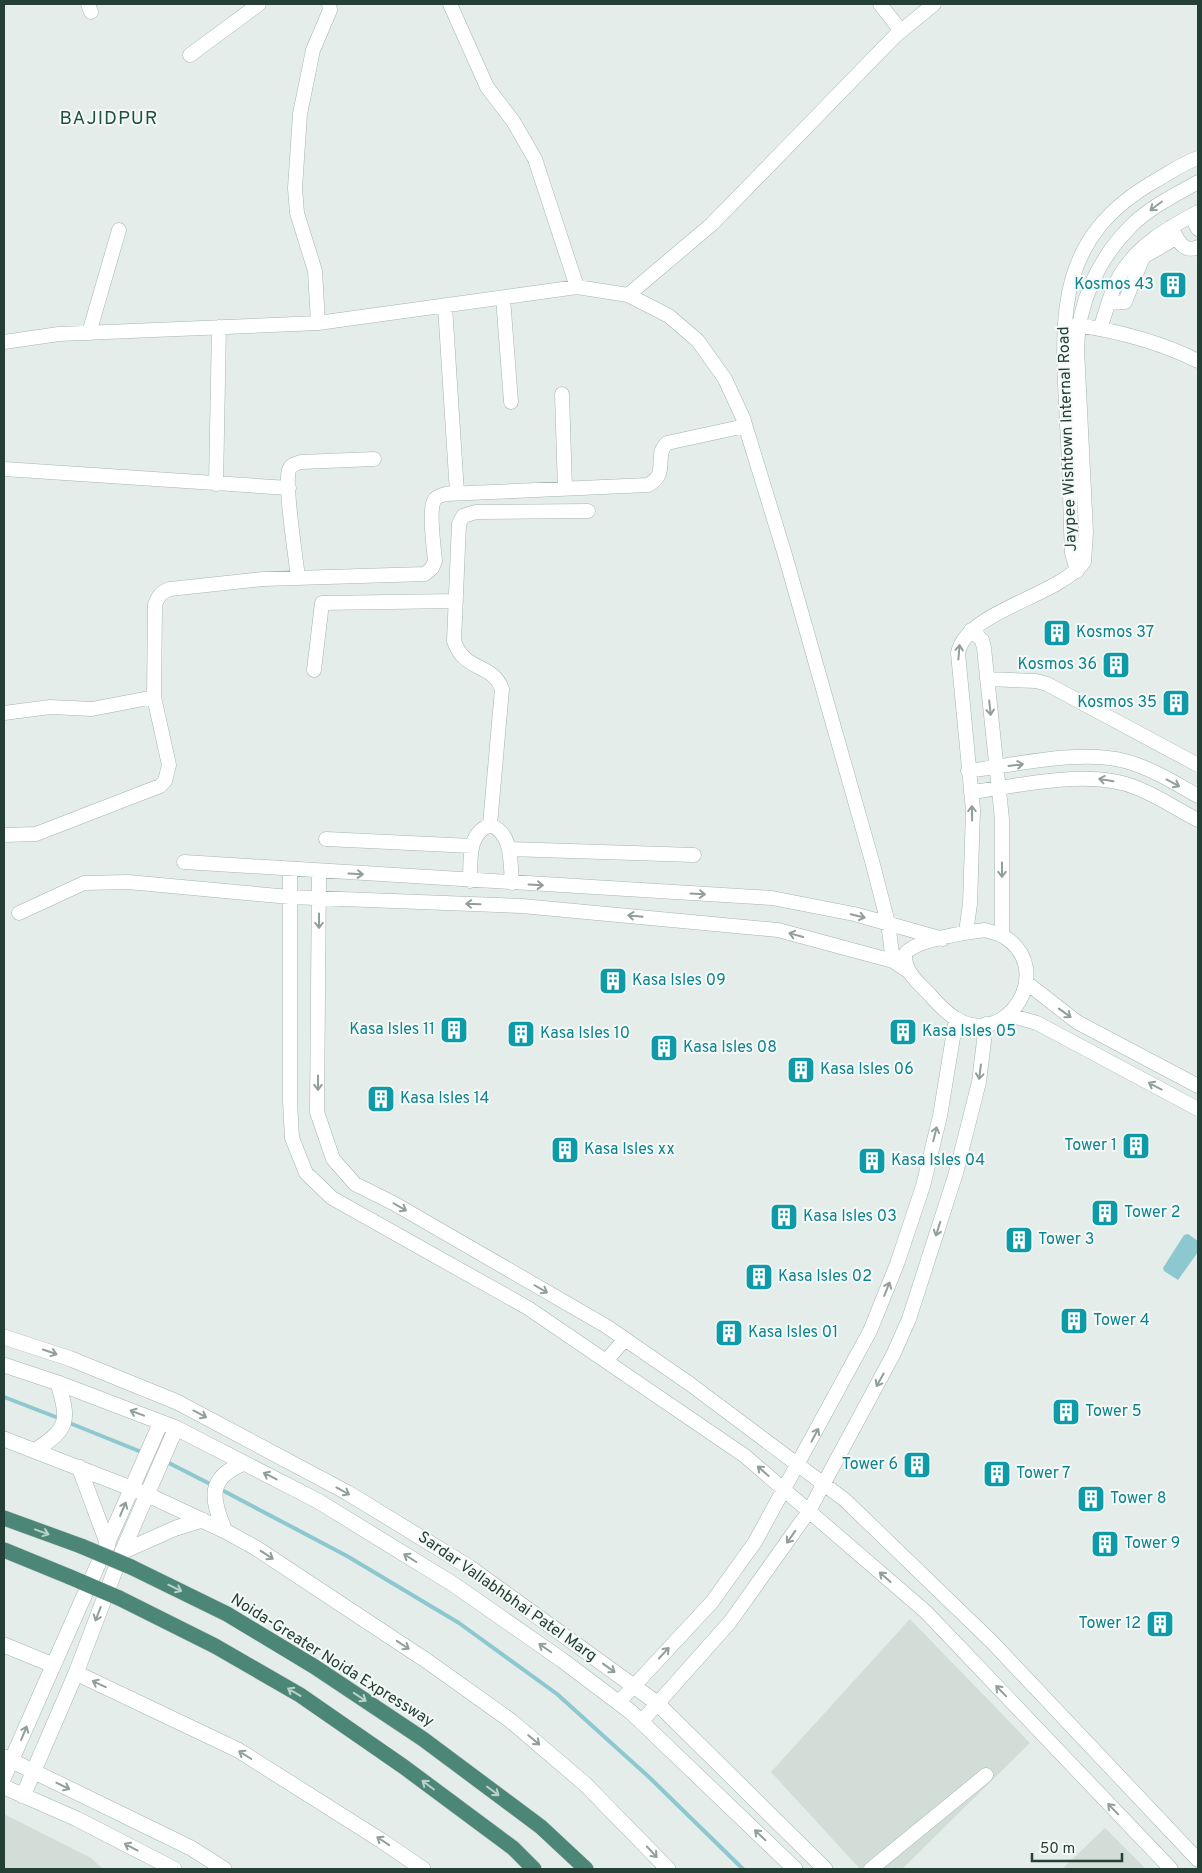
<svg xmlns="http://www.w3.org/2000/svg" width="1202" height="1873" font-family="Overpass,sans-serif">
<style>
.built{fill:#d2ddd8}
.water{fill:#8dc8d1}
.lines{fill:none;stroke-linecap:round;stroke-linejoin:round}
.stream{stroke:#8dc8d1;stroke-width:4}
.minor-casing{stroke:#a6b5b0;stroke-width:15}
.tertiary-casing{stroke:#a6b5b0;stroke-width:16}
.trunk-casing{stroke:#c1c9c7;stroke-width:16}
.minor{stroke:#fff;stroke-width:14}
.tertiary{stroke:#fff;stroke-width:15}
.trunk{stroke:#4c8676;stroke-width:15}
.trunk-bridge-casing{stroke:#c1c9c7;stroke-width:16;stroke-linecap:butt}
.trunk-bridge{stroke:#4c8676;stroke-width:15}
.oneway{stroke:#919f9a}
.oneway2{stroke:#bad1ca}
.labels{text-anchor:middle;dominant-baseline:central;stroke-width:4;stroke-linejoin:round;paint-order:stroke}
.culture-label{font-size:16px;fill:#0d838f;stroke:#f5faf7;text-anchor:start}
.street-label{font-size:16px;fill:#233f36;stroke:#f5faf7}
.quarter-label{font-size:19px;letter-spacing:1px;fill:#205043;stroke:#f5faf7}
</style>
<rect width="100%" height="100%" fill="#e4ede9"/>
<path class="built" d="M910,1619L1030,1743L902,1869H860L771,1772Z
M4,1814L91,1858L103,1869H4Z
M1105,1828L1146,1869H1062Z"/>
<path class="water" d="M1188,1234L1198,1241V1252L1178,1280L1164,1271L1163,1268L1184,1235Z"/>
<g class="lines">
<path class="stream" d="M4,1397L61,1419
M67,1422L144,1453
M165,1461L214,1486
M220,1489L347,1556L459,1623L557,1694L650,1778L743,1869"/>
<defs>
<path id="minor" d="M88,4L91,12
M450,4L487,87L513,121L535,159L577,287
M880,4L901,31
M190,55L259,4
M1191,216L1198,229
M1171,227C1177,239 1183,254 1198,247
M628,295L712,224L895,36L934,4
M503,298L511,402
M1109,303L1125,302L1143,257L1169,242
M445,306L457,493
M318,323L315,271L297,213L295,188L300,114L313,50L330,10L329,4
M1077,325C1117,331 1162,343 1198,361
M1100,329C1106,312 1110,293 1119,277C1136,246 1168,228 1198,212
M89,333L119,230
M4,342L59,334L318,323L577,287L628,295L669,316L698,341L725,379L743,418L785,555L872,861L888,923L893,961
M562,394L565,489
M4,469L289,488
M216,484L219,327
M1077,571L1072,553C1070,510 1070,467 1067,424C1062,321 1052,240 1155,181C1169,173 1183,163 1198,158
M298,578C296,558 284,484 289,470C291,464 296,464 301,462L374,459
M971,630L982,640L984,648L1002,819V936
M314,670L322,603L456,601
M987,679L1036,681L1047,684L1198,765
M4,713L50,707L92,709L154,697
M968,771C1014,765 1081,749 1125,761C1151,768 1175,783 1198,796
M971,792C1020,786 1090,768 1137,788C1158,796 1178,810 1198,820
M490,825L502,689C492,662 465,673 454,641L459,524L463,516L476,512L588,511
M4,835L36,834L160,786L165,781L169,765L154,697L155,605C158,596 161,592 170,589L263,579L425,574L432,568L435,561C434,548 428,508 435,499C438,496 442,495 446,494L648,485C670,473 653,456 667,443L745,426
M326,839L472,846
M509,849L694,855
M184,862L772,898L854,914L943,939
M290,870V1101L292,1138L306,1173L332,1198L528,1308L745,1456L926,1612L1171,1869
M319,872L317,1112L333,1159L355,1184L395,1204L606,1326L690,1384L845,1500L992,1642L1198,1860
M470,881C471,860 467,834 490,825C513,833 510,862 512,883
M19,913L84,883L128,882L290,897L522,906L778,930L893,961L908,971
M985,930C990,932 998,933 1003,936C1058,969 1006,1051 955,1018C945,1012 937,1003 930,995C918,982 904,972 905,954C914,940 968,932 985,930Z
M966,932L970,904L973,810L958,653C966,611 1057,597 1084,562L1086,532L1077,349C1078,303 1098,259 1131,226C1150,207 1175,195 1198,182
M1027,983L1077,1022L1198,1086
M1009,1015L1037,1023L1198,1109
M606,1361L625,1339
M619,1702L712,1602L755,1542L870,1331L897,1264L923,1186L940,1116L956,1019
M642,1721L730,1622L809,1511L893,1355L909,1319L956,1173L979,1082L986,1024
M871,1869L986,1775"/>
<path id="tertiary" d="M4,1337L71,1359L177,1402L348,1493L469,1567L657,1703L825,1869
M4,1365L58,1383L176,1428L318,1501L453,1584L562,1660L631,1712L795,1869
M4,1439L146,1494L225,1531L256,1548L427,1661L511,1721L585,1784L668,1869
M36,1450C69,1428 69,1421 58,1383
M79,1467L108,1545
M225,1531C211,1498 207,1478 244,1463
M122,1552L176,1528L202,1520
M4,1645L53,1665
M76,1673L238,1750L382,1841L423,1869
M4,1757L191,1848L224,1869
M4,1777L161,1422
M4,1787L77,1819L174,1869
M23,1796L76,1673L122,1552L176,1428"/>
<path id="trunk" d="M4,1518L81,1546
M4,1550L70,1577
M131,1567L227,1614L315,1667L423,1739L541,1827L586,1869
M119,1598L215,1646L300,1695L404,1767L513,1848L534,1869"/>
</defs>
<use href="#minor" class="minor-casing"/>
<use href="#tertiary" class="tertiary-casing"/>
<use href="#trunk" class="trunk-casing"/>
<use href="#minor" class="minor"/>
<use href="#tertiary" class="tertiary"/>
<use href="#trunk" class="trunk"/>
<defs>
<path id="trunk-bridge" d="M81,1546L131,1567
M70,1577L119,1598"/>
</defs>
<use href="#trunk-bridge" class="trunk-bridge-casing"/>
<use href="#trunk-bridge" class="trunk-bridge"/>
</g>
<defs><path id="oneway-shaft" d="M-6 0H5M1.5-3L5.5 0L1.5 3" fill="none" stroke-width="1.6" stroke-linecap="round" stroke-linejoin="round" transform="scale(1.25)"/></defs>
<g class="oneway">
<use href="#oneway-shaft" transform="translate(1156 206) rotate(143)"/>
<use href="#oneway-shaft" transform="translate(959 652) rotate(-85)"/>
<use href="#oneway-shaft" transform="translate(990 708) rotate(84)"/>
<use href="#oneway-shaft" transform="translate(1016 765) rotate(-7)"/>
<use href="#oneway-shaft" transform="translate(1106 780) rotate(-170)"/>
<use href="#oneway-shaft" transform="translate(1173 783) rotate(28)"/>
<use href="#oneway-shaft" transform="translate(972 813) rotate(-91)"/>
<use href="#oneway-shaft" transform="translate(1002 870) rotate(90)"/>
<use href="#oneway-shaft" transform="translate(356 874) rotate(3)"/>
<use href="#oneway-shaft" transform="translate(536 885) rotate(3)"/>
<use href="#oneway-shaft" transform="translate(698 894) rotate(3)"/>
<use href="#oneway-shaft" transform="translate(473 904) rotate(-178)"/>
<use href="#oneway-shaft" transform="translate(635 916) rotate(-174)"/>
<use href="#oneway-shaft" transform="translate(858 916) rotate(14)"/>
<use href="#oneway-shaft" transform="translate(319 921) rotate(90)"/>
<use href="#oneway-shaft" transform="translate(796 935) rotate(-165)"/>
<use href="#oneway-shaft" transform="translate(1065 1013) rotate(36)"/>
<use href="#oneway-shaft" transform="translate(980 1072) rotate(97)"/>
<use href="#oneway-shaft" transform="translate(318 1083) rotate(90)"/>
<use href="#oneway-shaft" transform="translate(1155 1086) rotate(-152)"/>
<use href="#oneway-shaft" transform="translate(935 1134) rotate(-76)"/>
<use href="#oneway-shaft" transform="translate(400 1207) rotate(30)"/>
<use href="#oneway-shaft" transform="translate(938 1229) rotate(108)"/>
<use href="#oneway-shaft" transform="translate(541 1289) rotate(30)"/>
<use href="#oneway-shaft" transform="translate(887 1289) rotate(-68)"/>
<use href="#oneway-shaft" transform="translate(50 1352) rotate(19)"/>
<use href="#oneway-shaft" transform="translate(880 1380) rotate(119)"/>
<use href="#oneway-shaft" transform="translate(137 1413) rotate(-159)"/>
<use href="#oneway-shaft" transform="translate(200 1414) rotate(28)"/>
<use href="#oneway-shaft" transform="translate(815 1435) rotate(-62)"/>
<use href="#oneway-shaft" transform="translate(763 1471) rotate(-139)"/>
<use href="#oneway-shaft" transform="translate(270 1476) rotate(-153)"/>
<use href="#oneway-shaft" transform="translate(343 1491) rotate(29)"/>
<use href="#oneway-shaft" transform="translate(123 1509) rotate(-67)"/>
<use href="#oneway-shaft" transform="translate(791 1537) rotate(125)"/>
<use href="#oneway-shaft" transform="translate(267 1555) rotate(33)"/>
<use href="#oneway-shaft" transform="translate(410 1558) rotate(-148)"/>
<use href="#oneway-shaft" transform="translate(885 1577) rotate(-139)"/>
<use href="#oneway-shaft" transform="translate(98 1614) rotate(111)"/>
<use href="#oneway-shaft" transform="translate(403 1645) rotate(34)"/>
<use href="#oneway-shaft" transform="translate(545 1648) rotate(-145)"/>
<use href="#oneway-shaft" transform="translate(664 1653) rotate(-47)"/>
<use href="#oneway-shaft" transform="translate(609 1668) rotate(36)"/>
<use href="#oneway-shaft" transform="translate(99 1684) rotate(-155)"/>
<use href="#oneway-shaft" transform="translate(1001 1691) rotate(-134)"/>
<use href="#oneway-shaft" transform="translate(24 1733) rotate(-67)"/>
<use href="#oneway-shaft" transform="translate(534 1740) rotate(40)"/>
<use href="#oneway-shaft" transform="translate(245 1755) rotate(-148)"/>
<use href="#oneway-shaft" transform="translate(63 1786) rotate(26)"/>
<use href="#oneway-shaft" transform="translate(1113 1809) rotate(-134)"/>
<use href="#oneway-shaft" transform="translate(760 1835) rotate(-136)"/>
<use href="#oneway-shaft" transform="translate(383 1841) rotate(-146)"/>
<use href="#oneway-shaft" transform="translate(131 1847) rotate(-152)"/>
<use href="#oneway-shaft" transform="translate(652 1852) rotate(47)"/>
</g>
<g class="oneway2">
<use href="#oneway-shaft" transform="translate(42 1532) rotate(20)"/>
<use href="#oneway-shaft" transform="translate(175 1588) rotate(26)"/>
<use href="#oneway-shaft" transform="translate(294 1692) rotate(-149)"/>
<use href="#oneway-shaft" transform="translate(360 1697) rotate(34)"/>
<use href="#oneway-shaft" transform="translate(428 1785) rotate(-143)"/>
<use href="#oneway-shaft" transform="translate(493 1791) rotate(37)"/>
</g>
<defs>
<symbol id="building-square" viewBox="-11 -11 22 22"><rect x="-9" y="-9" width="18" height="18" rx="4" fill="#0f9aa8" stroke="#f5faf7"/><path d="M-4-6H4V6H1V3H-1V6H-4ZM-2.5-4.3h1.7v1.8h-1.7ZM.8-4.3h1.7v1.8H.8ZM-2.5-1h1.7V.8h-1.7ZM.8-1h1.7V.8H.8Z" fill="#fff"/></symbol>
</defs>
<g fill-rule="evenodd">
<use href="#building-square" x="1157" y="269" width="32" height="32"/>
<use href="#building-square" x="1041" y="617" width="32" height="32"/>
<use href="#building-square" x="1100" y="649" width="32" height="32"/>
<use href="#building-square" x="1160" y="687" width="32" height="32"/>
<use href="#building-square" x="597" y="965" width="32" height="32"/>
<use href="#building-square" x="438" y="1014" width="32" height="32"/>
<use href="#building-square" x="887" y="1016" width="32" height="32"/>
<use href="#building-square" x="505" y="1018" width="32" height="32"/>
<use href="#building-square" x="648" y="1032" width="32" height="32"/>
<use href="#building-square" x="785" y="1054" width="32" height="32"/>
<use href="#building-square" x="365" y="1083" width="32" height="32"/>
<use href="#building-square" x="1120" y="1130" width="32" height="32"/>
<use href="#building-square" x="549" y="1134" width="32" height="32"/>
<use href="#building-square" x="856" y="1145" width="32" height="32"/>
<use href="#building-square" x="1089" y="1197" width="32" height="32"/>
<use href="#building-square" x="768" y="1201" width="32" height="32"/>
<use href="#building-square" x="1003" y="1224" width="32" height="32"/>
<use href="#building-square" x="743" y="1261" width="32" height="32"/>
<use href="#building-square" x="1058" y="1305" width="32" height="32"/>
<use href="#building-square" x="713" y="1317" width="32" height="32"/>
<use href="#building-square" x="1050" y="1396" width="32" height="32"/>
<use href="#building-square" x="901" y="1449" width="32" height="32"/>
<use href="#building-square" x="981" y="1458" width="32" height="32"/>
<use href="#building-square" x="1075" y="1483" width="32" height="32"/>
<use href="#building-square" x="1089" y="1528" width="32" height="32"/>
<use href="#building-square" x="1144" y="1608" width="32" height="32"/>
</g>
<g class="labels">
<g class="culture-label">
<text x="1154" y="285" text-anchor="end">Kosmos 43</text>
<text x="1076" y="633">Kosmos 37</text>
<text x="1097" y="665" text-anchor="end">Kosmos 36</text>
<text x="1157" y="703" text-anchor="end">Kosmos 35</text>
<text x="632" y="981">Kasa Isles 09</text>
<text x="435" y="1030" text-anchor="end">Kasa Isles 11</text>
<text x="922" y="1032">Kasa Isles 05</text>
<text x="540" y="1034">Kasa Isles 10</text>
<text x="683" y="1048">Kasa Isles 08</text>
<text x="820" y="1070">Kasa Isles 06</text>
<text x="400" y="1099">Kasa Isles 14</text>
<text x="1117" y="1146" text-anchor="end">Tower 1</text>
<text x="584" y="1150">Kasa Isles xx</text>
<text x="891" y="1161">Kasa Isles 04</text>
<text x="1124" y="1213">Tower 2</text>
<text x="803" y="1217">Kasa Isles 03</text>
<text x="1038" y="1240">Tower 3</text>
<text x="778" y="1277">Kasa Isles 02</text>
<text x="1093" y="1321">Tower 4</text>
<text x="748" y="1333">Kasa Isles 01</text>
<text x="1085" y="1412">Tower 5</text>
<text x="898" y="1465" text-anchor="end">Tower 6</text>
<text x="1016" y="1474">Tower 7</text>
<text x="1110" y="1499">Tower 8</text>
<text x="1124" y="1544">Tower 9</text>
<text x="1141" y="1624" text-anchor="end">Tower 12</text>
</g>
<g class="street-label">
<text transform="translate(1068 439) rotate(-92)">Jaypee Wishtown Internal Road</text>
<text transform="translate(507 1597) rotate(35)">Sardar Vallabhbhai Patel Marg</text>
<text transform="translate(332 1661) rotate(32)">Noida-Greater Noida Expressway</text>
</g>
<g class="quarter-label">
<text x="109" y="119">BAJIDPUR</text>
</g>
</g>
<rect width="1202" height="1873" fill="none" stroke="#233f36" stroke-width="10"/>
<path d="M1032 1853v8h90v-8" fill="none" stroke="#233f36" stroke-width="2.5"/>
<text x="1040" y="1853" font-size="15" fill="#233f36" stroke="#f5faf7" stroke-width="4" paint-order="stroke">50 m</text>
</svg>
